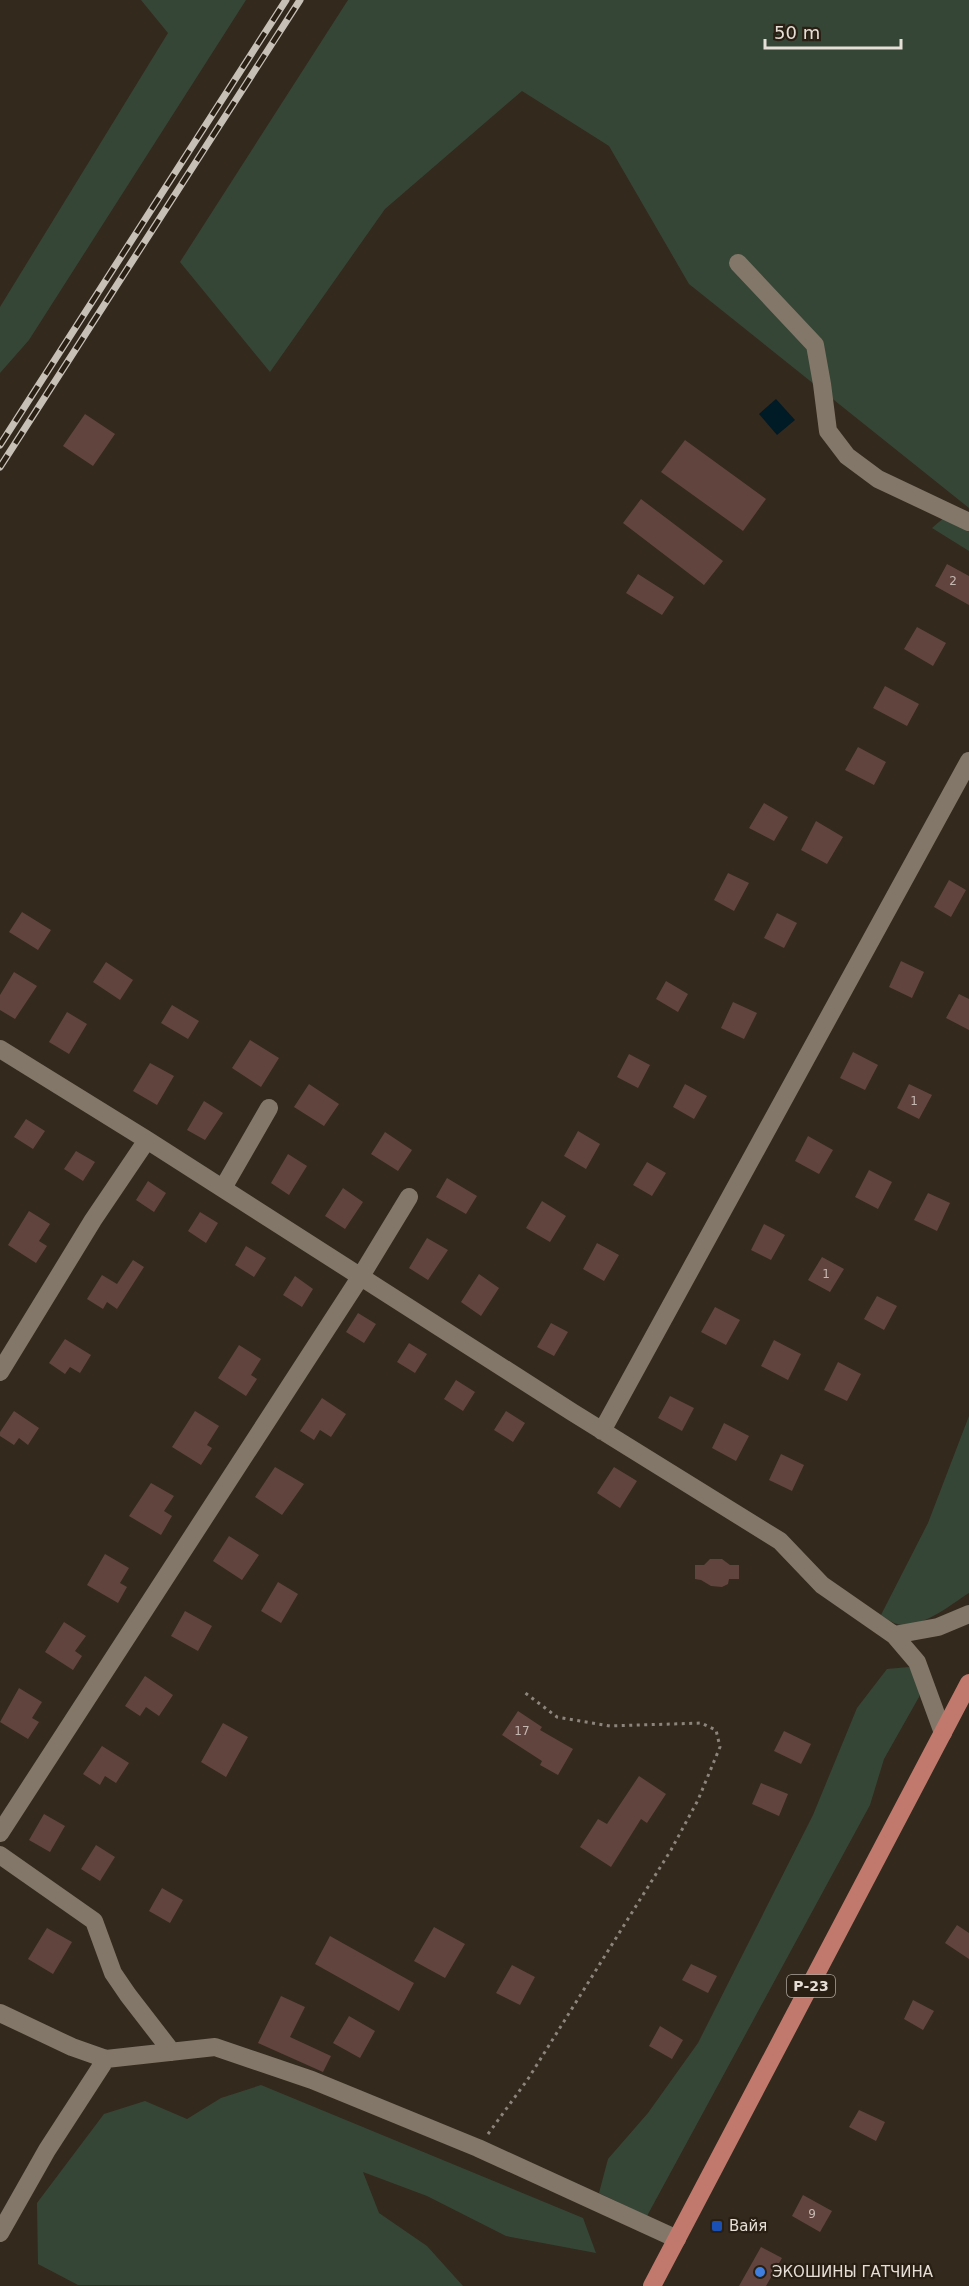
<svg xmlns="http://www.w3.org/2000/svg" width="969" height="2286" font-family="'DejaVu Sans',sans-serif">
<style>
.green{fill:#364636}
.water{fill:#001a26}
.building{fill:#62443f}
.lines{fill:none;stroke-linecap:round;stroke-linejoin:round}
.path{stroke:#8d857b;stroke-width:3;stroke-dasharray:3 4.5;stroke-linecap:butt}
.minor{stroke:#837769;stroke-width:18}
.major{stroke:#c1796d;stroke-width:18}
.rail-casing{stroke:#c7c0b7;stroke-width:7}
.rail{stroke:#291f13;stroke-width:4.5;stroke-dasharray:14;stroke-linecap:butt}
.transit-dot{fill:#1a4fb4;stroke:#291f13;stroke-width:2}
.shop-dot{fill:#3f7fe0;stroke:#291f13;stroke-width:2}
.labels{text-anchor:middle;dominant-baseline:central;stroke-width:4.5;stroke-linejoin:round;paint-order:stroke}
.number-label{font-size:12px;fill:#c5b8b1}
.shield{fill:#291f13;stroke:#ada59c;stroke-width:1.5}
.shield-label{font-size:14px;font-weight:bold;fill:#e6dfd7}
.poi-label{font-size:15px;fill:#e6dfd7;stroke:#291f13;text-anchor:start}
</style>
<rect width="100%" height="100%" fill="#33291d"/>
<path class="green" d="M141,0H246L29,340L0,373V307L168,33Z
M348,0H969V508L689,284L609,146L522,91L385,209L270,372L180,262Z
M946,516L969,529V551L932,528Z
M969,1416V1593C950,1605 927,1625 903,1625C895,1625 887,1619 881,1615L928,1523Z
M909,1667L921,1684L919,1697L884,1759L870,1805L647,2216L599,2193L608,2159L648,2113L698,2043L813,1815L857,1708L887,1669Z
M261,2085L583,2218L596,2253L506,2236L427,2196L363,2172L379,2213L427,2246L463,2286L78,2285L38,2264L37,2203L104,2114L145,2101L187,2119L221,2098Z"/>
<path class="water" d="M776,399L795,420L777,435L759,414Z"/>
<path class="building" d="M85,414L115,434L93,466L63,446Z
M685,440L766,499L743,531L661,472Z
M641,499L723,561L704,585L623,523Z
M947,564L969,576V605L935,586Z
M638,574L674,597L662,615L626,593Z
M917,627L946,643L933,666L904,649Z
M885,686L919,704L907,726L873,708Z
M858,747L886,762L874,785L845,770Z
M764,803L788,817L774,841L749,828Z
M816,821L843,837L827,864L801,850Z
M728,873L749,883L734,911L714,900Z
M949,880L966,890L951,917L934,907Z
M22,912L51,930L38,950L9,932Z
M777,913L797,923L784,948L764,938Z
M901,961L924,972L912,998L889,987Z
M106,962L133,980L120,1000L93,982Z
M14,972L37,986L15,1019L0,1010V995Z
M666,981L688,994L678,1012L656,999Z
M959,994L969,999V1030L946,1018Z
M733,1002L757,1013L744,1039L721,1028Z
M172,1005L199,1021L188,1039L161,1023Z
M67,1012L87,1024L69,1054L49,1042Z
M250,1040L279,1058L261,1087L232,1068Z
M853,1052L878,1065L865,1090L840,1078Z
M629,1054L650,1065L638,1088L617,1077Z
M150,1063L174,1076L157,1105L133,1091Z
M309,1084L339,1104L324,1126L294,1107Z
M685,1084L707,1096L694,1119L673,1107Z
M909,1084L932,1095L919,1119L897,1108Z
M204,1101L223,1113L205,1140L187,1130Z
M26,1119L45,1131L33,1149L14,1137Z
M578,1131L600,1144L586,1169L564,1156Z
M385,1132L412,1150L398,1171L371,1154Z
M808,1136L833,1150L819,1174L795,1161Z
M76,1151L95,1162L83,1181L64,1169Z
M288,1154L307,1166L289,1195L271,1183Z
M647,1162L666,1173L652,1196L633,1185Z
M869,1170L892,1182L878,1209L855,1197Z
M447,1178L477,1196L466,1214L436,1197Z
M148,1181L166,1193L154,1212L136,1200Z
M343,1188L363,1202L345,1229L325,1216Z
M928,1193L950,1203L937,1231L914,1220Z
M542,1201L566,1216L550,1242L526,1228Z
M29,1211L50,1224L39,1241L47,1246L36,1263L8,1245Z
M200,1212L218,1223L206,1243L188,1231Z
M764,1224L785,1235L771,1260L751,1250Z
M427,1238L448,1250L428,1280L409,1268Z
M597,1243L619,1255L604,1281L583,1269Z
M246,1246L266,1258L254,1277L235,1265Z
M822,1257L844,1269L830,1292L808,1280Z
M133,1260L144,1267L117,1309L107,1302L103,1309L87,1299L102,1275L117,1284Z
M479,1274L499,1288L481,1316L461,1302Z
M295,1276L313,1289L302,1307L283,1295Z
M877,1296L897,1306L884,1330L864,1319Z
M715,1307L740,1320L726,1345L701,1332Z
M358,1313L376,1324L364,1343L346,1332Z
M551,1323L568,1332L554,1356L537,1347Z
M65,1339L91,1355L80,1373L70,1367L65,1374L49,1363Z
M774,1340L801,1354L788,1380L761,1366Z
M409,1343L427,1354L415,1373L397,1362Z
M239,1345L261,1359L251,1375L257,1379L246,1396L218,1378Z
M838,1362L861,1374L847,1401L824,1390Z
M456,1380L475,1392L463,1411L444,1399Z
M670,1396L694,1408L682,1431L658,1418Z
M322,1398L346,1414L331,1437L320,1430L314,1440L300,1431Z
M14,1411L39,1428L28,1445L19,1438L14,1445L0,1436V1432Z
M195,1411L219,1426L207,1445L212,1448L201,1465L172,1447Z
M506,1411L525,1423L513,1442L494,1430Z
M724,1423L749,1436L736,1461L712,1448Z
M781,1454L804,1465L792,1491L769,1480Z
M275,1467L304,1484L282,1515L255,1497Z
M614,1467L637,1481L620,1508L597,1493Z
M151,1483L174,1496L164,1511L172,1516L161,1535L129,1516Z
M229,1536L259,1555L242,1580L213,1561Z
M105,1554L129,1568L120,1583L127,1587L118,1603L87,1585Z
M710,1559H722L730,1565H739V1579H729L728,1584L722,1587L711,1586L701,1580L695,1579V1565H704Z
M278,1582L298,1594L281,1623L261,1611Z
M185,1611L212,1626L198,1651L171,1636Z
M64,1622L86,1636L75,1651L82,1656L73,1670L45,1652Z
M145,1676L173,1695L159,1716L146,1707L140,1716L125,1706Z
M19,1688L42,1702L32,1718L39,1722L28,1739L0,1722Z
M518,1711L542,1727L540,1730L573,1749L558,1775L540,1765L542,1761L502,1735Z
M223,1723L248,1737L226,1777L201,1762Z
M784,1731L811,1744L801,1764L774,1751Z
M102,1746L129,1763L116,1783L105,1776L100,1785L83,1774Z
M639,1776L666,1794L647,1823L641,1819L611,1867L580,1847L598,1819L607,1824Z
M761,1783L788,1794L779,1816L752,1804Z
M44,1814L65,1826L50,1852L29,1840Z
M96,1845L115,1857L100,1881L81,1869Z
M162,1888L183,1900L170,1923L149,1911Z
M957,1925L969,1933V1959L945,1943Z
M434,1927L465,1944L445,1978L414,1961Z
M47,1928L72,1942L53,1974L28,1959Z
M330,1936L414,1983L399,2011L315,1964Z
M691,1964L717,1976L708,1993L682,1980Z
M512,1965L535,1977L520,2005L496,1993Z
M281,1996L305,2007L290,2037L331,2056L323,2072L258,2043Z
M913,2000L934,2011L923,2030L904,2019Z
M349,2016L375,2031L360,2058L333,2043Z
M660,2026L683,2040L672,2059L649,2046Z
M859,2110L885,2122L876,2141L849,2127Z
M803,2195L832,2211L820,2232L792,2216Z
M761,2247L782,2258L766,2286H739Z"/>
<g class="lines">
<path class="path" d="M488,2134L528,2079L671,1850L698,1800L720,1747L716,1730L701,1723L610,1726L557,1717L524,1692"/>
<path class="minor" d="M738,263L815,345L822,384L828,431L847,456L878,479L969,522
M0,1049L147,1140L572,1412L780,1541L822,1585L894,1635L917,1662L943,1733
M223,1188L269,1108
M0,1372L93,1220L147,1140
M602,1431L969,761
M894,1635L938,1627L969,1614
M0,1833L361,1276L409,1197
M0,1855L94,1921L113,1973L128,1995L172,2052
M0,2013L72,2047L106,2059L215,2047L312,2080L478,2148L677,2239
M0,2233L47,2150L106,2059"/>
<path class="major" d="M652,2286L969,1683"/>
<defs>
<path id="rail" d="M0,445L286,0
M0,467L300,0"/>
</defs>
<use href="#rail" class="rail-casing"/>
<use href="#rail" class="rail"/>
</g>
<rect class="transit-dot" x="711" y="2220" width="12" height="12" rx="3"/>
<circle class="shop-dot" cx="760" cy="2272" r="6"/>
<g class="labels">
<g class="number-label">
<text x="953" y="581">2</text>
<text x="914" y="1101">1</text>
<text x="826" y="1274">1</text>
<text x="522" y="1731">17</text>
<text x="812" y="2214">9</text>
</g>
<rect class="shield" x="787" y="1975" width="48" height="22" rx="4.5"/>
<g class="shield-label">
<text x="811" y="1986">Р-23</text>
</g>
<g class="poi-label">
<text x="729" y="2226">Вайя</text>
<text x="772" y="2272">ЭКОШИНЫ ГАТЧИНА</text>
</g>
</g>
<path d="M765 39v9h136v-9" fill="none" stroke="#e6dfd7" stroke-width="3"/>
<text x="774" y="39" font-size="18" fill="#e6dfd7" stroke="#291f13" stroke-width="4.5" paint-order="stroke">50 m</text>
</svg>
